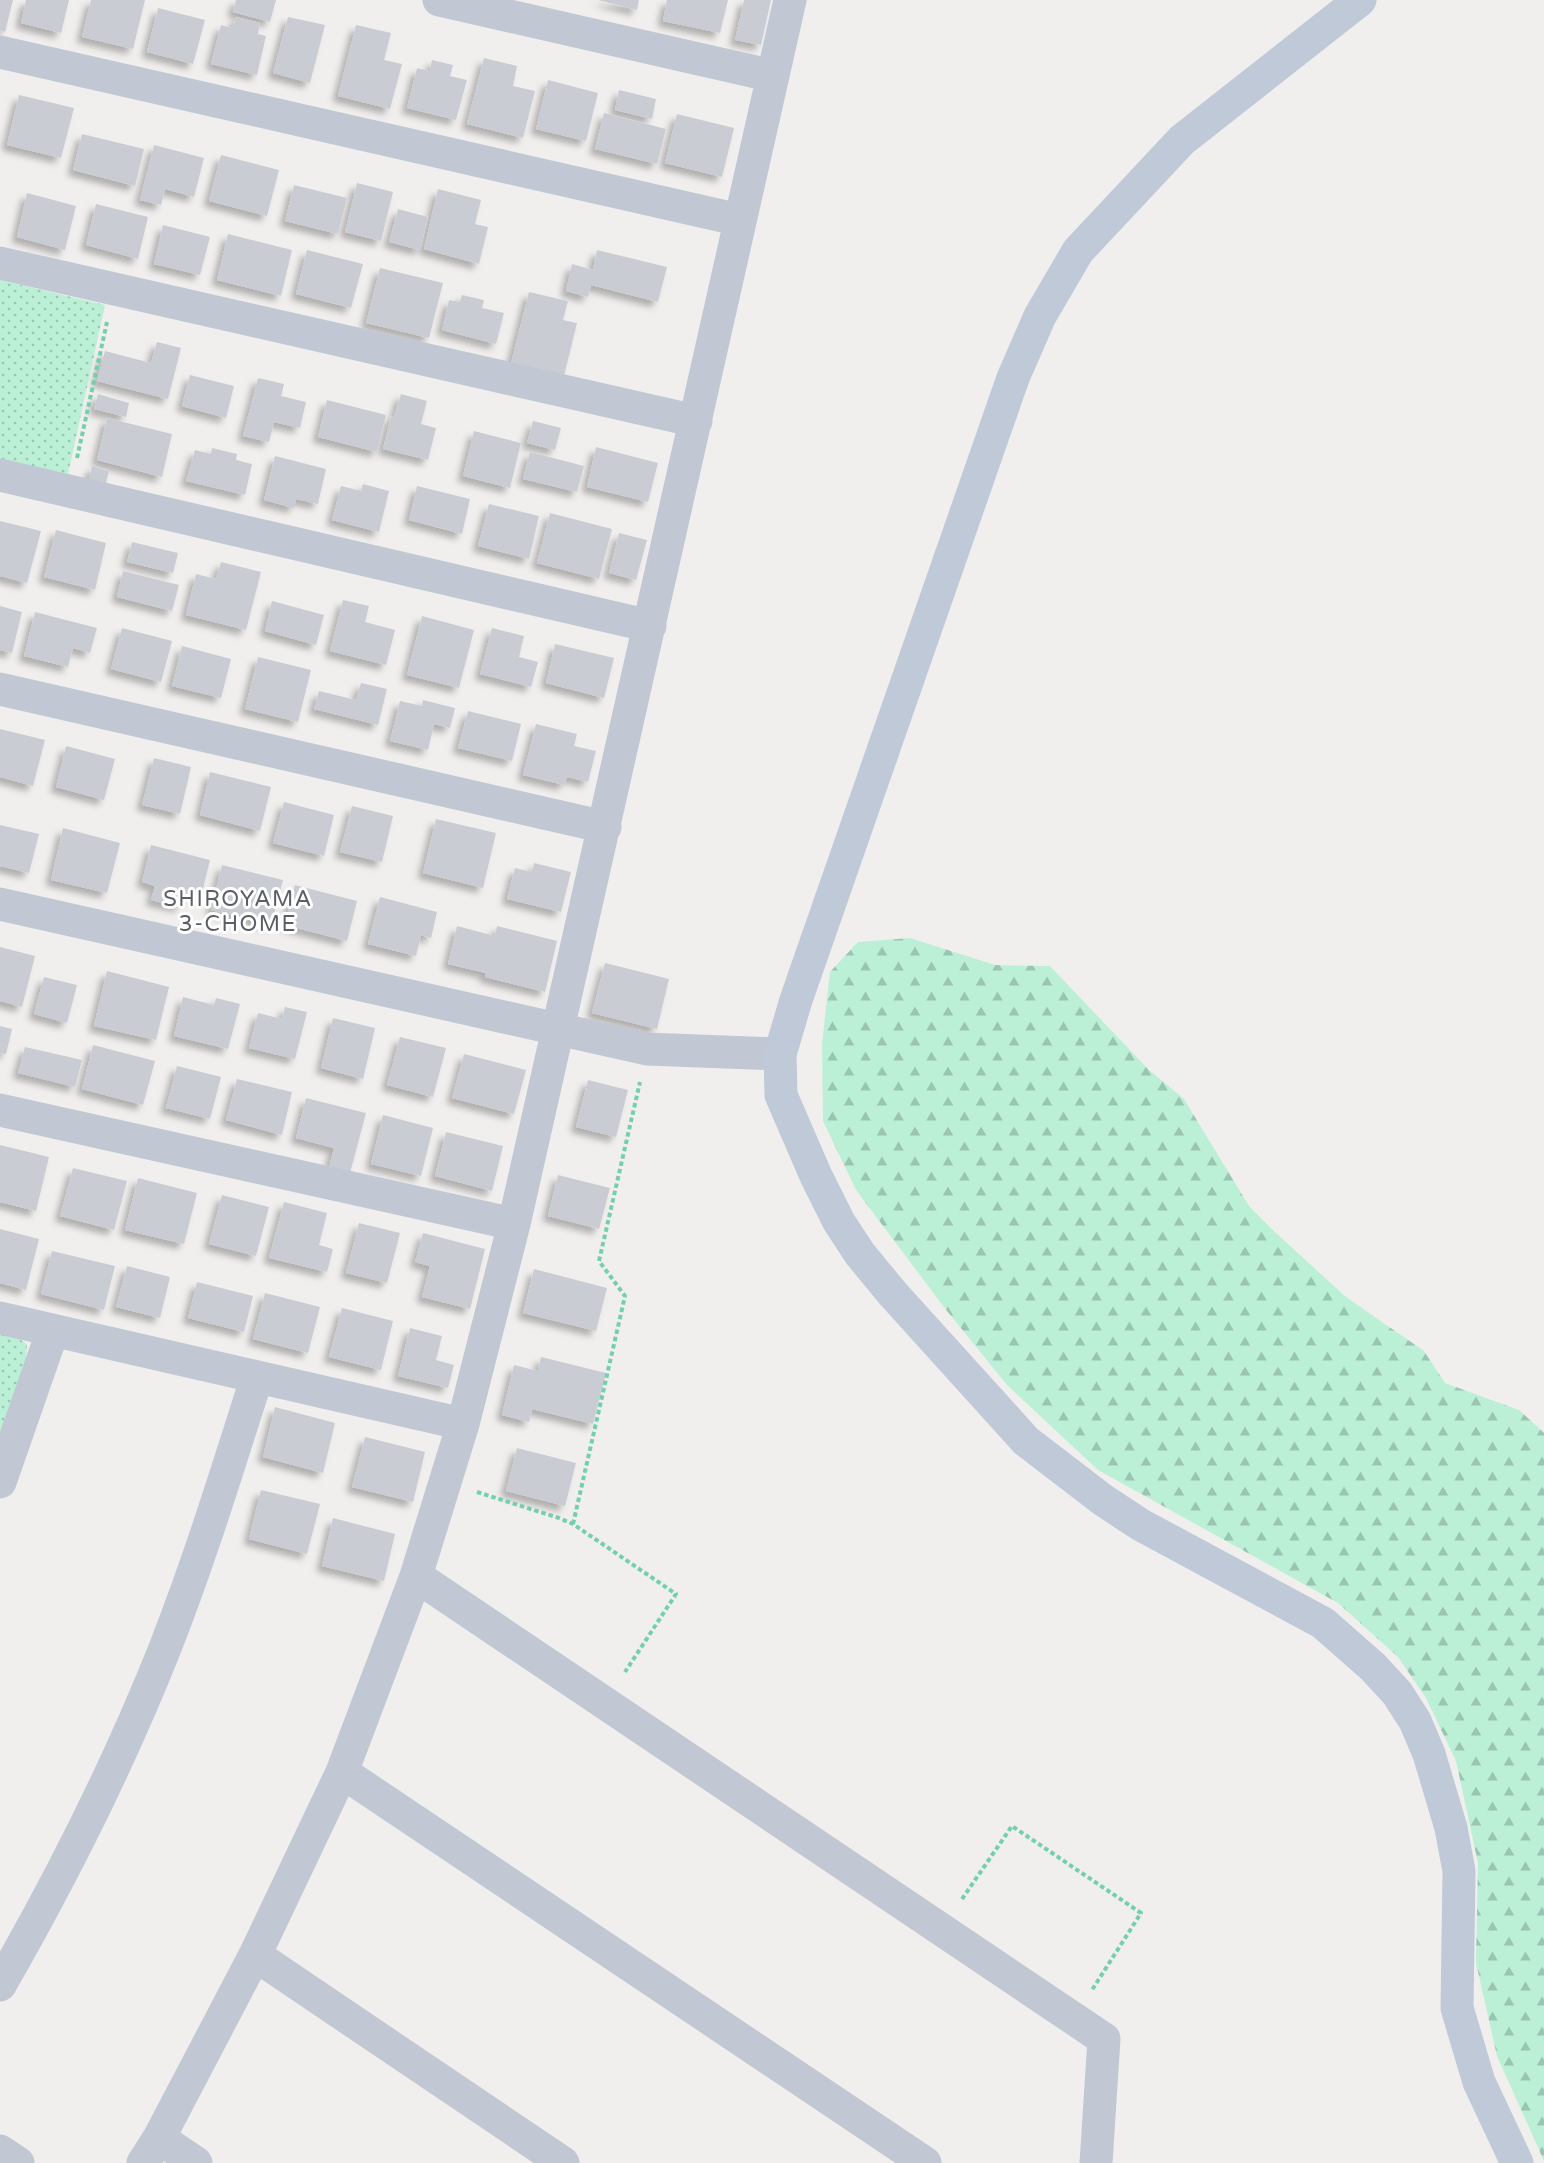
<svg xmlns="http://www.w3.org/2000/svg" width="1544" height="2163" font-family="'Varela Round',sans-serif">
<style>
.forest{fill:url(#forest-firs)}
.park{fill:url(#park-dots)}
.building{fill:#caccd4;filter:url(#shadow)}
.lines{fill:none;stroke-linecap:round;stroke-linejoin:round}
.path{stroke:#73cfae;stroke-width:4;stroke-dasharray:4.5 3;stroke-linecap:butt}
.street{stroke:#c1c8d4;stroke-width:33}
.secondary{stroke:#c0c9d8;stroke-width:33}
.labels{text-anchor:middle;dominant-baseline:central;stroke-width:6;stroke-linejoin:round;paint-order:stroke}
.neighbourhood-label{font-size:22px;letter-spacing:1.5px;fill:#5b5e64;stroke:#fff}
</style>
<defs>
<pattern id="forest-firs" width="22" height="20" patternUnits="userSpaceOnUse" patternTransform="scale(1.5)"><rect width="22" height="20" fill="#bbf0d7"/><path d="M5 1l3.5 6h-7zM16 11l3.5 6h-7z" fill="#9ac5b2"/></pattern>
<pattern id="park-dots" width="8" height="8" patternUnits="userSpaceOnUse" patternTransform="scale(1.5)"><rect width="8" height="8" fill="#bbf0d7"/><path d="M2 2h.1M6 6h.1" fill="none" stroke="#9ac5b2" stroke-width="1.8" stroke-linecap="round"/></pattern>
<filter id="shadow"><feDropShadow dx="-5.5" dy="5.5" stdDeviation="3" flood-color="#0004"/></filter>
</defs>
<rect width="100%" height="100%" fill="#f1efee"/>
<path class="forest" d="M910,938L995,965L1050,966L1148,1069L1184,1099L1249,1206L1277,1234L1346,1297L1424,1351L1445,1383L1519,1410L1544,1433V2161L1497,2056L1476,1963L1478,1863L1456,1761L1426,1698L1398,1657L1338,1603L1098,1470L1007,1385L947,1311L856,1190L823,1121L822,1044L830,972L858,942Z"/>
<path class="park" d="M0,280L105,305L68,474L0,460Z
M0,1334L19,1339L27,1344L26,1362L0,1435Z"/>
<path class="building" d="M0,0H13L5,32L0,30Z
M26,0H69L61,33L21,23Z
M91,0H145L133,49L82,37Z
M236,0H276L270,22L233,12Z
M598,0H639L637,10Z
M667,0H728L720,33L663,21Z
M744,0H771L761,45L735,40Z
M158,8L205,20L193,64L147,52Z
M236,17L260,23L258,34L266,36L257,75L211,64L221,25L233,28Z
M288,17L325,25L310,83L273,73Z
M356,25L391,33L384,60L402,64L390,109L338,96Z
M484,58L517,66L513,86L535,91L523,138L467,124Z
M432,60L453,65L450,76L467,80L456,120L407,108L417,68L430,71Z
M548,80L598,93L586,141L536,129Z
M619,90L656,99L652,119L615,110Z
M19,95L74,108L61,158L7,145Z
M604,113L666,129L657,164L595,149Z
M677,114L734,128L722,177L665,163Z
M82,134L144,149L135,186L73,170Z
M154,145L204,158L194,197L165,189L161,205L140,200Z
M221,155L279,170L267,216L209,201Z
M357,183L393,192L381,241L345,232Z
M294,185L347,198L338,234L285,221Z
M438,189L481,200L475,224L488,227L479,264L424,249Z
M27,193L76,206L65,250L17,237Z
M96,204L148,217L138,259L86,245Z
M398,209L428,217L420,250L389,242Z
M163,225L210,237L200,275L154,264Z
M228,234L292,250L281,296L217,280Z
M307,250L363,264L351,308L296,294Z
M597,250L667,267L658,302L591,285L588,297L566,291L572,264L593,270Z
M380,268L443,283L429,338L366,323Z
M529,292L568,301L563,320L577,323L564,376L511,363Z
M462,295L484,300L482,308L504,313L496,344L442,330L449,300L460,302Z
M157,342L181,348L168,399L97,381L105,351L151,363Z
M190,375L234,386L226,418L182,406Z
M258,378L284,384L281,396L306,402L300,428L274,422L269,442L243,436Z
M98,394L129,403L126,417L94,409Z
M401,394L427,401L421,424L436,428L428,460L383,449L391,416L394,417Z
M327,400L386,415L377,452L318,437Z
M107,418L172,434L162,477L97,460Z
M533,421L561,428L555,450L527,443Z
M474,431L521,443L510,488L463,476Z
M596,447L658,463L648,502L587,487Z
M212,448L237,454L236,460L252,464L245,495L186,481L195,450L211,454Z
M530,452L584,466L577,492L523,479Z
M275,456L326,469L318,504L296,499L294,508L264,500Z
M92,466L109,471L105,487L88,483Z
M363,484L389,491L379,532L332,520L341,486L361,491Z
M417,486L470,499L462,534L409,520Z
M489,504L539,516L529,559L478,546Z
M550,513L612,529L599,579L537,563Z
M0,521L41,531L27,583L0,576Z
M56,530L106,543L95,590L44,577Z
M619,533L647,540L636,580L609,573Z
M132,542L178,553L173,573L127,562Z
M221,562L261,572L246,630L186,615L196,574L216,579Z
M123,571L179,585L172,611L117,597Z
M343,600L369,606L365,622L395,630L386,665L330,651Z
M272,601L324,615L316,645L265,631Z
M0,606L22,612L12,653L0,650Z
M35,612L97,628L90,653L73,648L68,667L24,656Z
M422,616L474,630L459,688L407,675Z
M122,628L172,641L161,682L111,669Z
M492,628L524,636L519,657L538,662L531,687L480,674Z
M555,644L614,658L604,698L546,683Z
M182,646L231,659L221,698L172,686Z
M258,657L311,670L298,722L245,709Z
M361,683L387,689L378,725L314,709L319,691L356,700Z
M423,700L455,708L450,728L434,724L428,750L390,741L400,701L422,706Z
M468,711L521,724L512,761L458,748Z
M536,724L577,734L574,746L596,751L588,782L567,777L564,785L523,775Z
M0,729L45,740L33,786L0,777Z
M66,746L115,759L104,800L56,787Z
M154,758L191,767L180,814L142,805Z
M210,772L271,787L260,831L200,815Z
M284,802L334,815L324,856L273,843Z
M352,806L393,816L382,862L340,852Z
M436,819L496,833L483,888L423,873Z
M0,825L39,834L29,873L0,866Z
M63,828L120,843L107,893L51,880Z
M151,845L210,860L201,897L184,893L180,907L151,900L155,886L142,882Z
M534,863L571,872L561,912L507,899L515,868L532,872Z
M222,865L283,880L271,925L211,910Z
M295,885L357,901L347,941L285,925Z
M380,897L437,912L431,938L421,935L416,956L368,944Z
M457,926L495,936L497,926L557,941L545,992L485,977L486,973L448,964Z
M0,947L35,956L22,1007L0,1001Z
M605,963L669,979L657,1029L592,1013Z
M107,971L169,987L156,1040L94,1026Z
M44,977L77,985L67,1023L34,1014Z
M183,997L214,1005L216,998L240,1004L228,1049L174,1036Z
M285,1007L307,1012L295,1059L249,1048L258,1013L282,1019Z
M333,1018L375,1028L363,1079L321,1068Z
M0,1026L12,1029L6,1054L0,1053Z
M400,1037L446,1048L433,1097L387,1085Z
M93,1045L155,1061L143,1105L82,1089Z
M25,1047L82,1060L75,1087L18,1073Z
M464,1054L526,1070L514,1114L452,1098Z
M177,1066L221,1077L210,1119L166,1108Z
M237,1079L292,1092L282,1135L226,1120Z
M588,1080L628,1090L616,1137L576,1127Z
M306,1098L366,1113L350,1173L329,1168L334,1148L296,1138Z
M383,1115L433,1128L421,1176L371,1164Z
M446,1132L503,1146L492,1191L435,1176Z
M0,1145L49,1157L36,1211L0,1202Z
M73,1168L127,1181L114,1230L60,1216Z
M558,1175L610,1188L599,1229L548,1216Z
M138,1178L197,1193L184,1244L125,1230Z
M222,1195L269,1207L256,1256L209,1244Z
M284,1202L327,1213L319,1245L333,1249L327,1272L269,1258Z
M359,1223L400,1233L387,1283L346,1273Z
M0,1229L39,1239L26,1290L0,1283Z
M423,1233L485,1249L470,1309L422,1297L430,1266L415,1262Z
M52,1251L115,1266L104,1310L41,1294Z
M127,1266L170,1277L160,1318L116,1307Z
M534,1269L607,1288L596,1331L523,1313Z
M197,1282L253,1296L244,1332L188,1318Z
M265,1293L320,1307L308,1353L253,1339Z
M342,1308L393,1321L381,1370L329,1357Z
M410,1328L442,1336L436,1360L454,1365L448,1388L398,1376Z
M541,1357L606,1373L593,1424L532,1409L529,1422L502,1415L514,1365L538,1371Z
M275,1407L335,1423L323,1473L263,1457Z
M365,1437L425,1452L413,1502L352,1487Z
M517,1448L576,1463L565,1506L506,1491Z
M261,1490L320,1504L307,1554L249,1539Z
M333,1518L395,1534L384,1581L322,1566Z"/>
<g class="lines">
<path class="path" d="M77,458L107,322
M477,1492L559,1518L573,1524L676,1594L625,1672
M573,1524L625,1296L599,1261L640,1082
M962,1899L1012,1826L1141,1913L1092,1990"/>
<path class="street" d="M439,0L773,76
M0,52L740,220
M0,263L696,421
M0,475L650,626
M0,689L605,827
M0,904L647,1049L780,1054
M0,1110L514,1224
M0,1318L463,1424
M0,1482L53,1330
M416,1576L1104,2039L1096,2163
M342,1772L925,2163
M255,1955L563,2163
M0,1985C62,1877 119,1764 165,1648C200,1559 228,1468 257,1377
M159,2138L196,2163
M0,2151L18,2163
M143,2163L159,2138L255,1955L342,1772L416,1576L463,1424L514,1224L790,0"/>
<path class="secondary" d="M1360,0L1182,140L1078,251L1040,316L1013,378L796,1000L780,1054L781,1095L816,1176L839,1222L860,1254L893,1294L1026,1441L1103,1500L1141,1525L1323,1623L1373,1667L1397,1693L1415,1721L1429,1754L1451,1828L1459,1871L1457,2008L1479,2082L1517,2163"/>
</g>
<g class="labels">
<g class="neighbourhood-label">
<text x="238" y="899">SHIROYAMA<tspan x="238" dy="25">3-CHOME</tspan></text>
</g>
</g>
</svg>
